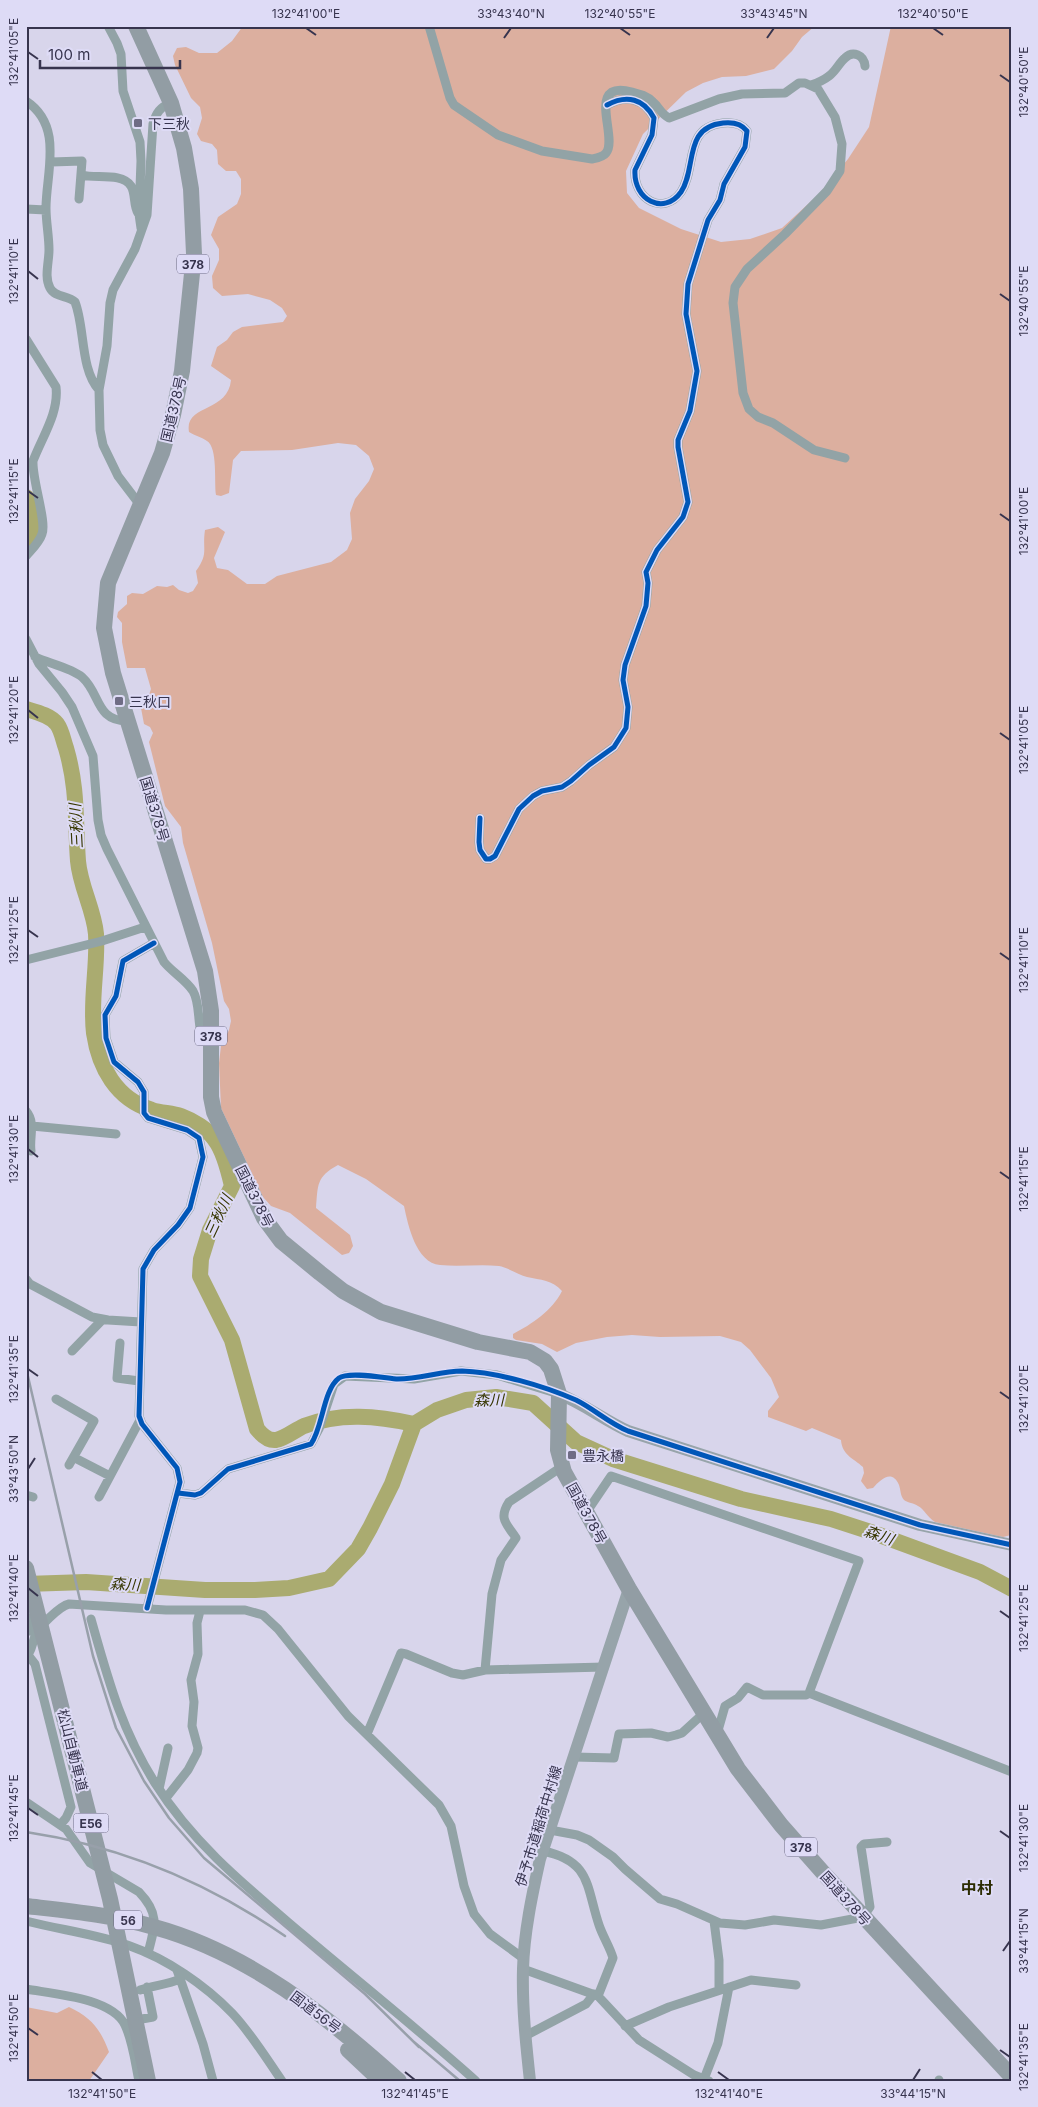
<svg xmlns="http://www.w3.org/2000/svg" width="1038" height="2107" font-family="Inter,'Noto Sans JP',sans-serif">
<style>
.green{fill:#dcaf9f}
.lines{fill:none;stroke-linecap:round;stroke-linejoin:round}
.river{stroke:#aaab70;stroke-width:16}
.street{stroke:#92a3a6;stroke-width:9}
.secondary{stroke:#97a4aa;stroke-width:12}
.highway{stroke:#929da4;stroke-width:16}
.rail{stroke:#98a0aa;stroke-width:2.5}
.cycleway-casing{stroke:#dedbf6;stroke-width:8}
.cycleway{stroke:#0057b8;stroke-width:5}
.ticks{fill:none;stroke:#37344e;stroke-width:2}
.poi-dot{fill:#6f6c85;stroke:#dedbf6;stroke-width:2}
.labels{text-anchor:middle;dominant-baseline:central;stroke-width:4;stroke-linejoin:round;paint-order:stroke}
.shield{fill:#dedbf6;stroke:#696680;stroke-width:1}
.shield-label{font-size:12px;font-weight:bold;fill:#37344e}
.poi-label{font-size:14px;fill:#37344e;stroke:#dedbf6;text-anchor:start}
.street-label{font-size:14px;fill:#37344e;stroke:#dedbf6}
.water-label{font-size:15px;font-style:italic;fill:#363600;stroke:#dedbf6}
.quarter-label{font-size:16px;font-weight:bold;fill:#2d2d03;stroke:#dedbf6}
.neatline{fill:none;stroke:#37344e;stroke-width:2}
.ticks-label{font-size:12px;text-anchor:middle;fill:#37344e}
</style>
<rect width="100%" height="100%" fill="#d8d5eb"/>
<path class="green" d="M243,26H815L802,37L792,51L774,69L746,76L722,77L703,83L686,92L643,134L626,171L627,193L639,208L681,229L721,242L750,239L782,228L819,194L848,159L869,127L891,26H1012L1011,1535L1003,1537L935,1522C927,1517 924,1509 918,1506C914,1503 908,1503 904,1500C900,1495 901,1491 899,1485C892,1469 881,1479 873,1488L867,1489L861,1481L864,1473L863,1467C853,1458 842,1455 841,1440L812,1428L806,1431L768,1417V1411L779,1397L771,1378L750,1350L741,1342L720,1336L660,1337L632,1335L607,1337L576,1343L557,1352L542,1344L516,1340L513,1338V1334C532,1324 552,1311 562,1291C552,1280 541,1280 527,1277C518,1275 507,1267 499,1266C479,1264 460,1267 440,1265C416,1263 408,1225 404,1206L366,1179L338,1165C316,1177 318,1185 316,1208L350,1235L353,1246L349,1253L342,1255L290,1213L271,1206L263,1197L221,1108L219,1063L221,1046L229,1030L231,1021L229,1009L224,1001L212,943L183,843L181,827L165,806L149,742L153,733L150,727L144,724L141,708L144,699L149,695L151,689L145,668H127L122,642V623L117,617L118,612L127,604V596L132,593L143,594L157,586L167,587L173,585L179,590L188,593L193,591L198,583L196,571C209,553 202,550 205,530L218,527L225,532L214,558L217,568L228,570L247,584H265L277,576L331,562L347,550L352,539L350,513L355,499L369,481L374,469L369,456L356,445L338,443L292,450L241,451L233,460L229,493L221,496L216,495C214,482 218,448 207,441C202,437 195,436 189,432C184,404 228,413 231,380L211,366L217,347L227,340L233,332L242,327L283,322L287,316L282,308L270,300L248,294L222,296L213,288L212,276L219,260V249L211,235L218,217L237,204L241,194V179L236,171H226L218,164L217,150L212,144L201,141L197,134L202,118L200,107L191,98L175,65L173,56L177,48L186,47L199,53H217L232,41Z
M26,2007L57,2013L69,2007C91,2017 101,2030 109,2052L89,2081H26Z"/>
<g class="lines">
<path class="river" d="M26,497C39,511 37,530 26,544
M26,709C36,712 50,715 57,724C62,731 63,740 66,748C78,789 75,820 78,861C80,886 94,910 96,934C98,967 90,1000 94,1033C99,1067 116,1099 152,1110C161,1113 172,1113 181,1116C192,1120 209,1130 215,1140C223,1150 229,1173 232,1186L210,1230L201,1259L200,1276L232,1340L257,1429C262,1435 269,1441 276,1440C286,1438 295,1430 304,1426C340,1412 378,1416 414,1424
M26,1584L86,1582L205,1590H255L289,1588L329,1579L358,1549L370,1528L392,1484L414,1424L437,1410L466,1400L496,1397L533,1403L576,1442L613,1459L741,1499L831,1519L871,1532L980,1572L1012,1589"/>
<path class="street" d="M108,26L117,43L121,54L123,91L140,142L141,161L139,214L141,228
M429,26L450,98L454,105L498,135L542,151L592,159C597,158 603,157 606,153C619,138 584,79 632,92C640,94 647,96 653,102C659,107 661,114 669,118L719,99L742,94L785,93L799,83H805L818,89L835,117L842,144L840,171L827,191L785,234L747,269L735,287L733,303L743,393L749,409L758,417L773,423L814,450L845,458
M811,85C817,83 824,80 829,76C836,71 839,63 845,58C853,50 864,55 865,66
M26,101C64,126 46,173 46,208C46,222 49,236 49,250C49,262 44,277 50,288C55,298 68,295 75,302C85,327 80,369 99,390
M51,162L82,161L79,199
M82,175C95,179 122,172 131,186C136,194 133,205 138,213
M26,209L46,210
M26,339L56,387C59,413 42,437 33,461C32,480 47,522 42,534C39,543 32,549 26,556
M140,505L118,476L103,445L100,430L99,390L107,346L110,303L113,290L135,249L147,215L153,124C156,113 160,107 171,103
M26,639L39,664L62,692L72,707L93,756L98,820L101,835L107,849L164,962C172,972 186,980 193,991C199,1001 198,1016 200,1027L212,1031
M35,657C48,663 72,668 82,677C101,694 95,720 127,721
M480,818L479,842L480,850L486,859H490L495,856L519,809L533,796L542,791L562,787L571,781L589,765L614,747L626,728L628,707L623,680L625,665L646,606L648,583L646,572L657,550L683,517L688,502L678,447V440L690,411L697,371L686,314L688,284L708,220L720,200L724,184L745,147L747,131C741,123 732,122 723,123C683,127 697,168 681,192C664,216 633,200 635,170L652,135L654,118C644,99 627,94 607,105
M26,960L102,941L145,927
M26,1111C36,1123 29,1137 31,1151
M32,1126L116,1134
M26,1279L30,1284L92,1317L108,1320L141,1322
M120,1343L117,1378L139,1381
M72,1351L103,1319
M56,1399L94,1421L69,1465
M75,1458L110,1476
M178,1493L195,1495L201,1493L228,1469L311,1444L319,1429L334,1384L345,1376L414,1379L461,1371L497,1375L559,1394
M26,1495L33,1497
M99,1497L140,1420
M586,1513L611,1476L859,1561L809,1693L1012,1772
M147,1608L180,1482L177,1468L142,1424L139,1416L143,1269L154,1250L178,1225L190,1208L203,1157L199,1138L187,1130L148,1118L144,1113V1092L138,1082L114,1062L106,1038L105,1015L116,996L123,961L154,943
M26,1616L30,1631
M91,1619C108,1679 121,1729 155,1783C194,1845 248,1888 302,1934C360,1983 419,2030 476,2081
M26,1655H28C33,1647 32,1644 35,1636C38,1627 60,1606 69,1604L166,1610H245L263,1615L278,1629L348,1716L439,1805L451,1826L464,1886L474,1914L490,1934L523,1958
M28,1655L35,1664L71,1807L66,1818L60,1825
M485,1670L492,1594L501,1560L516,1538C507,1524 498,1519 509,1502L563,1466
M367,1734L401,1653L406,1654L452,1673L463,1675L485,1670L604,1667
M717,1734L725,1706L738,1698L747,1687L763,1695H806L809,1693
M574,1757L614,1758L619,1734L651,1733L668,1737L676,1735L682,1733L705,1712
M159,1789L168,1748
M166,1798L188,1770L197,1753L198,1748L192,1726L194,1702L191,1680L198,1654L197,1623L200,1611
M26,1802L66,1829L90,1863L139,1892C160,1914 155,1926 148,1953
M550,1830L577,1835L589,1840L613,1857L625,1869L660,1899L677,1904L720,1923L745,1925L774,1920L821,1925L863,1917L870,1907L861,1847L864,1844L887,1842
M543,1851C591,1861 586,1886 599,1925C603,1937 610,1947 613,1958L598,1996
M26,1921C61,1930 96,1934 130,1946C167,1959 205,1985 232,2013C251,2033 266,2058 282,2081
M714,1921L719,1960V1990
M523,1969L598,1996L639,2040L694,2075L709,2081
M177,1970L203,2044L213,2081
M26,1989C54,1994 112,1998 125,2025C133,2042 135,2062 139,2081
M140,1990C154,1985 167,1985 180,1979
M131,2021L153,2017L147,1987
M625,2026L669,2007L751,1980L796,1985
M525,2036L586,2004L594,1994
M704,2079L718,2043L729,1987
M939,2080V2081"/>
<path class="secondary" d="M559,1394C584,1404 604,1420 628,1431L920,1525L1012,1545
M530,2081C526,2044 522,2007 523,1969C524,1933 532,1895 540,1859L629,1589"/>
<path class="highway" d="M136,26L171,103L184,148L191,189L194,254L182,371L173,415L162,453L108,583L104,628L113,673L205,971L211,1011V1097L214,1112L264,1218L281,1241L320,1273L343,1291L381,1312L478,1342L530,1352L545,1361L551,1369L559,1394L558,1450L564,1472L629,1589L738,1769L781,1825L826,1876L1012,2077
M26,1568L110,1899L148,2081
M26,1906C69,1911 112,1915 154,1927C249,1953 327,2016 399,2081
M348,2050L381,2081"/>
<path class="rail" d="M26,1368L93,1656L116,1728L144,1781L169,1818L204,1858L365,1994L419,2047
M26,1832C120,1846 207,1882 285,1936
M414,2042L460,2081"/>
<defs>
<path id="cycleway" d="M480,818L479,842L480,850L486,859H490L495,856L519,809L533,796L542,791L562,787L571,781L589,765L614,747L626,728L628,707L623,680L625,665L646,606L648,583L646,572L657,550L683,517L688,502L678,447V440L690,411L697,371L686,314L688,284L708,220L720,200L724,184L745,147L747,131C741,123 732,122 723,123C683,127 697,168 681,192C664,216 633,200 635,170L652,135L654,118C644,99 627,94 607,105
M178,1493L195,1495L201,1493L228,1469L311,1444C323,1427 323,1390 339,1378C349,1371 385,1378 398,1379C420,1379 441,1371 462,1371C497,1372 544,1386 576,1400C594,1409 609,1423 628,1431L920,1525L1012,1545
M147,1608L180,1482L177,1468L142,1424L139,1416L143,1269L154,1250L178,1225L190,1208L203,1157L199,1138L187,1130L148,1118L144,1113V1092L138,1082L114,1062L106,1038L105,1015L116,996L123,961L154,943"/>
</defs>
<use href="#cycleway" class="cycleway-casing"/>
<use href="#cycleway" class="cycleway"/>
</g>
<path class="ticks" d="M306,28L316,35M620,28L630,35M933,28L943,35M504,38L511,28M767,38L774,28M28,52L38,59M1000,75L1010,82M28,271L38,279M1000,294L1010,301M28,491L38,498M1000,514L1010,521M28,710L38,718M1000,733L1010,740M28,930L38,937M1000,953L1010,960M28,1149L38,1157M1000,1172L1010,1179M28,1369L38,1376M1000,1392L1010,1399M28,1469L35,1458M28,1588L38,1596M1000,1611L1010,1618M28,1808L38,1815M1000,1831L1010,1838M1003,1951L1010,1941M28,2028L38,2035M1000,2050L1010,2057M92,2072L102,2080M405,2072L415,2080M718,2072L729,2080M913,2080L920,2069"/>
<g class="poi-dot">
<rect x="133" y="118" width="10" height="10" rx="2.5"/>
<rect x="114" y="696" width="10" height="10" rx="2.5"/>
<rect x="567" y="1450" width="10" height="10" rx="2.5"/>
</g>
<g class="labels">
<g class="shield">
<rect x="177" y="254.5" width="32" height="19" rx="4"/>
<rect x="195" y="1026.5" width="32" height="19" rx="4"/>
<rect x="73.5" y="1813.5" width="35" height="19" rx="4"/>
<rect x="785" y="1837.5" width="32" height="19" rx="4"/>
<rect x="114" y="1910.5" width="28" height="19" rx="4"/>
</g>
<g class="shield-label">
<text x="193" y="264">378</text>
<text x="211" y="1036">378</text>
<text x="91" y="1823">E56</text>
<text x="801" y="1847">378</text>
<text x="128" y="1920">56</text>
</g>
<g class="poi-label">
<text x="148" y="123">下三秋</text>
<text x="129" y="701">三秋口</text>
<text x="582" y="1455">豊永橋</text>
</g>
<g class="street-label">
<text transform="translate(173 409) rotate(-77)">国道378号</text>
<text transform="translate(155 809) rotate(73)">国道378号</text>
<text transform="translate(255 1196) rotate(63)">国道378号</text>
<text transform="translate(587 1513) rotate(61)">国道378号</text>
<text transform="translate(73 1750) rotate(76)">松山自動車道</text>
<text transform="translate(538 1826) rotate(-73)">伊予市道稲荷中村線</text>
<text transform="translate(846 1898) rotate(48)">国道378号</text>
<text transform="translate(316 2012) rotate(37)">国道56号</text>
</g>
<g class="water-label">
<text transform="translate(76 826) rotate(-93)">三秋川</text>
<text transform="translate(218 1216) rotate(-65)">三秋川</text>
<text transform="translate(489 1400) rotate(-1)">森川</text>
<text transform="translate(879 1535) rotate(19)">森川</text>
<text transform="translate(125 1584) rotate(3)">森川</text>
</g>
<g class="quarter-label">
<text x="977" y="1888">中村</text>
</g>
</g>
<rect width="1038" height="2107" fill="none" stroke="#dedbf6" stroke-width="55"/>
<path d="M40 60v8h140v-8" fill="none" stroke="#37344e" stroke-width="2.5"/>
<text x="48" y="60" font-size="15" fill="#37344e" stroke="#dedbf6" stroke-width="4" paint-order="stroke">100 m</text>
<rect x="28" y="28" width="982" height="2052" class="neatline"/>
<g class="ticks-label">
<text x="306" y="18">132°41'00"E</text>
<text x="511" y="18">33°43'40"N</text>
<text x="620" y="18">132°40'55"E</text>
<text x="774" y="18">33°43'45"N</text>
<text x="933" y="18">132°40'50"E</text>
<text transform="translate(14 52) rotate(-90)" y="4">132°41'05"E</text>
<text transform="translate(1024 82) rotate(-90)" y="4">132°40'50"E</text>
<text transform="translate(14 271) rotate(-90)" y="4">132°41'10"E</text>
<text transform="translate(1024 301) rotate(-90)" y="4">132°40'55"E</text>
<text transform="translate(14 491) rotate(-90)" y="4">132°41'15"E</text>
<text transform="translate(1024 521) rotate(-90)" y="4">132°41'00"E</text>
<text transform="translate(14 710) rotate(-90)" y="4">132°41'20"E</text>
<text transform="translate(1024 740) rotate(-90)" y="4">132°41'05"E</text>
<text transform="translate(14 930) rotate(-90)" y="4">132°41'25"E</text>
<text transform="translate(1024 960) rotate(-90)" y="4">132°41'10"E</text>
<text transform="translate(14 1149) rotate(-90)" y="4">132°41'30"E</text>
<text transform="translate(1024 1179) rotate(-90)" y="4">132°41'15"E</text>
<text transform="translate(14 1369) rotate(-90)" y="4">132°41'35"E</text>
<text transform="translate(1024 1399) rotate(-90)" y="4">132°41'20"E</text>
<text transform="translate(14 1469) rotate(-90)" y="4">33°43'50"N</text>
<text transform="translate(14 1588) rotate(-90)" y="4">132°41'40"E</text>
<text transform="translate(1024 1618) rotate(-90)" y="4">132°41'25"E</text>
<text transform="translate(14 1808) rotate(-90)" y="4">132°41'45"E</text>
<text transform="translate(1024 1838) rotate(-90)" y="4">132°41'30"E</text>
<text transform="translate(1024 1941) rotate(-90)" y="4">33°44'15"N</text>
<text transform="translate(14 2028) rotate(-90)" y="4">132°41'50"E</text>
<text transform="translate(1024 2057) rotate(-90)" y="4">132°41'35"E</text>
<text x="102" y="2098">132°41'50"E</text>
<text x="415" y="2098">132°41'45"E</text>
<text x="729" y="2098">132°41'40"E</text>
<text x="913" y="2098">33°44'15"N</text>
</g>
</svg>
